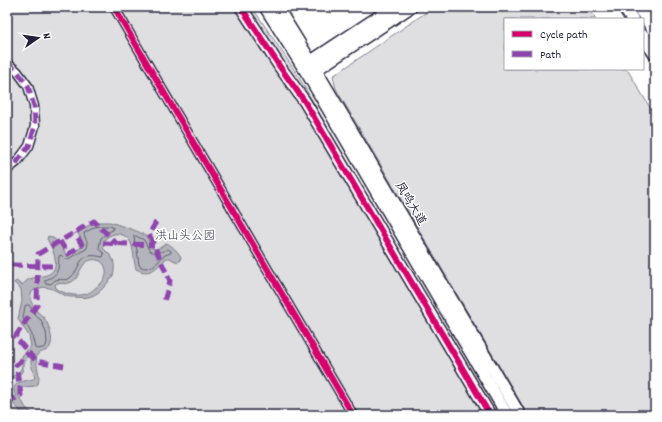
<svg xmlns="http://www.w3.org/2000/svg" width="662" height="422" font-family="Dekko,'LXGW WenKai TC',sans-serif">
<style>
.green{fill:#dfdfe2;stroke:#80808e}
.water{fill:#b4b4bc;stroke:#7a7a88;fill-rule:evenodd}
.lines{fill:none;stroke-linecap:round;stroke-linejoin:round}
.shore{stroke:#5c5c6f;stroke-width:1}
.street-casing{stroke:#22223b;stroke-width:11}
.secondary-casing{stroke:#22223b;stroke-width:14}
.primary-casing{stroke:#22223b;stroke-width:15}
.street{stroke:#fff;stroke-width:8}
.secondary{stroke:#fff;stroke-width:11}
.primary{stroke:#fff;stroke-width:12}
.quiet{stroke:#8e44ad;stroke-width:5;stroke-dasharray:10 5;stroke-linecap:butt}
.cycleway-casing{stroke:#fff;stroke-width:8}
.cycleway{stroke:#d6006c;stroke-width:6}
.labels{text-anchor:middle;dominant-baseline:central;stroke-width:3;stroke-linejoin:round;paint-order:stroke}
.street-label{font-size:12px;fill:#22223b;stroke:#fff}
.park-label{font-size:12px;fill:#5b5b6d;stroke:#fff}
</style>
<rect width="100%" height="100%" fill="#fff"/>
<filter id="ink" filterUnits="userSpaceOnUse"><feTurbulence type="fractalNoise" baseFrequency=".025" numOctaves="2"/><feDisplacementMap in="SourceGraphic" scale="8" xChannelSelector="R" yChannelSelector="G"/><feConvolveMatrix kernelMatrix="1 2 1 2 8 2 1 2 1" color-interpolation-filters="sRGB"/></filter>
<g filter="url(#ink)">
<path class="green" d="M7,7H252L297,74L494,415H7Z
M434,7H589L596,19H505V69H627L655,116V415H528L336,89L333,76Z"/>
<path class="water" d="M99,222H110L125,227L139,232L147,237L152,248L154,249L160,248L166,243C172,245 178,252 181,257L180,261L178,262L173,260L170,258H167C157,267 150,277 136,269C132,256 136,237 119,234C113,233 109,236 105,239L103,248C112,257 115,258 114,271C114,277 108,282 104,287C96,296 88,299 75,297C71,297 68,297 66,296C57,292 50,285 40,288C38,289 36,289 34,290C26,297 34,309 40,314C42,316 43,316 44,318C49,324 54,340 50,347C47,352 41,351 37,355C35,366 41,374 38,384L35,386L24,387L18,390L17,393L26,408L34,415H23C18,408 11,402 8,395C7,392 7,391 7,388C7,374 16,378 21,369C23,365 22,360 22,356L31,346L29,336L18,319L22,301L21,289L14,283L16,281L22,285C25,282 28,279 33,278C38,276 44,277 49,274C62,267 52,248 47,239L48,236C57,238 62,248 67,256L85,245L77,232L93,223ZM91,260C93,260 95,259 97,260C105,261 108,271 105,278C103,282 98,286 94,289C92,291 89,293 86,294C76,297 64,294 56,288L55,285L57,283C84,288 75,264 91,260ZM29,357H31V364L35,378C29,382 13,379 14,391C15,395 16,398 17,401L16,402C11,396 7,386 13,379C15,377 19,376 21,373C25,368 22,363 29,357Z"/>
<g class="lines">
<path class="shore" d="M100,226H109L113,227V230L108,232L101,238L99,248L104,254L103,257H102C98,256 93,255 89,256C78,258 79,271 71,277C66,282 61,278 56,280C54,280 52,283 51,284L45,283V280C60,275 58,269 59,256L61,255L65,259H68L86,249C91,243 84,239 84,233L95,227Z
M134,236H136L144,240L149,250L152,252H161L168,249L171,251V253C169,254 167,254 165,255C162,256 160,260 158,262C153,267 144,271 139,265L137,250L134,238Z
M27,305H29L36,316L41,320L46,332L47,342L46,346L43,348L37,349L35,348L32,335L23,318L25,306Z"/>
<defs>
<path id="street" d="M114,7L353,415
M7,63L17,71L28,86L34,106L35,126L29,146L17,162L7,170"/>
<path id="secondary" d="M241,7L280,67L305,102L490,415
M265,7L308,75L507,415
M277,7L316,70L520,415
M305,65L393,7
M310,74L411,7"/>
<path id="primary" d="M624,7L632,19
M639,7L655,32
M643,36L655,54"/>
</defs>
<use href="#street" class="street-casing"/>
<use href="#secondary" class="secondary-casing"/>
<use href="#primary" class="primary-casing"/>
<use href="#street" class="street"/>
<use href="#secondary" class="secondary"/>
<use href="#primary" class="primary"/>
<path class="quiet" d="M7,63L17,71L28,86L34,106L35,126L29,146L17,162L7,170
M156,222L149,234L170,281L164,301
M60,241L68,254L82,245L75,233
M103,243L154,245
M12,265L52,266
M64,366L36,361L15,337L37,305L38,254L94,221L117,244
M7,403L21,395L16,365L29,353"/>
<defs>
<path id="cycleway" d="M114,7L353,415
M241,7L280,67L305,102L490,415"/>
</defs>
<use href="#cycleway" class="cycleway-casing"/>
<use href="#cycleway" class="cycleway"/>
</g>
</g>
<g class="labels">
<g class="street-label">
<text transform="translate(410 204) rotate(59)">凤鸣大道</text>
</g>
<g class="park-label">
<text x="185" y="236">洪山头公园</text>
</g>
</g>
<rect width="662" height="422" fill="none" stroke="#fff" stroke-width="24"/>
<rect x="12" y="12" width="638" height="398" fill="none" stroke="#22223b" stroke-width="1.5" filter="url(#ink)"/>
<rect x="504" y="18" width="140" height="52" fill="#ffffff" stroke="#a7a7b1"/>
<rect x="512" y="31" width="20" height="6" fill="#d6006c" stroke="#a7a7b1"/>
<text x="540" y="38" font-size="12" fill="#22223b">Cycle path</text>
<rect x="512" y="51" width="20" height="6" fill="#8e44ad" stroke="#a7a7b1"/>
<text x="540" y="58" font-size="12" fill="#22223b">Path</text>
<g transform="translate(38 38) rotate(77)" stroke="#ffffff" stroke-width="3" paint-order="stroke">
<path d="M0-3L7 15L0 10L-7 15Z" fill="#22223b"/>
<text y="-6" font-size="11" font-weight="bold" text-anchor="middle" fill="#22223b">N</text>
</g>
</svg>
